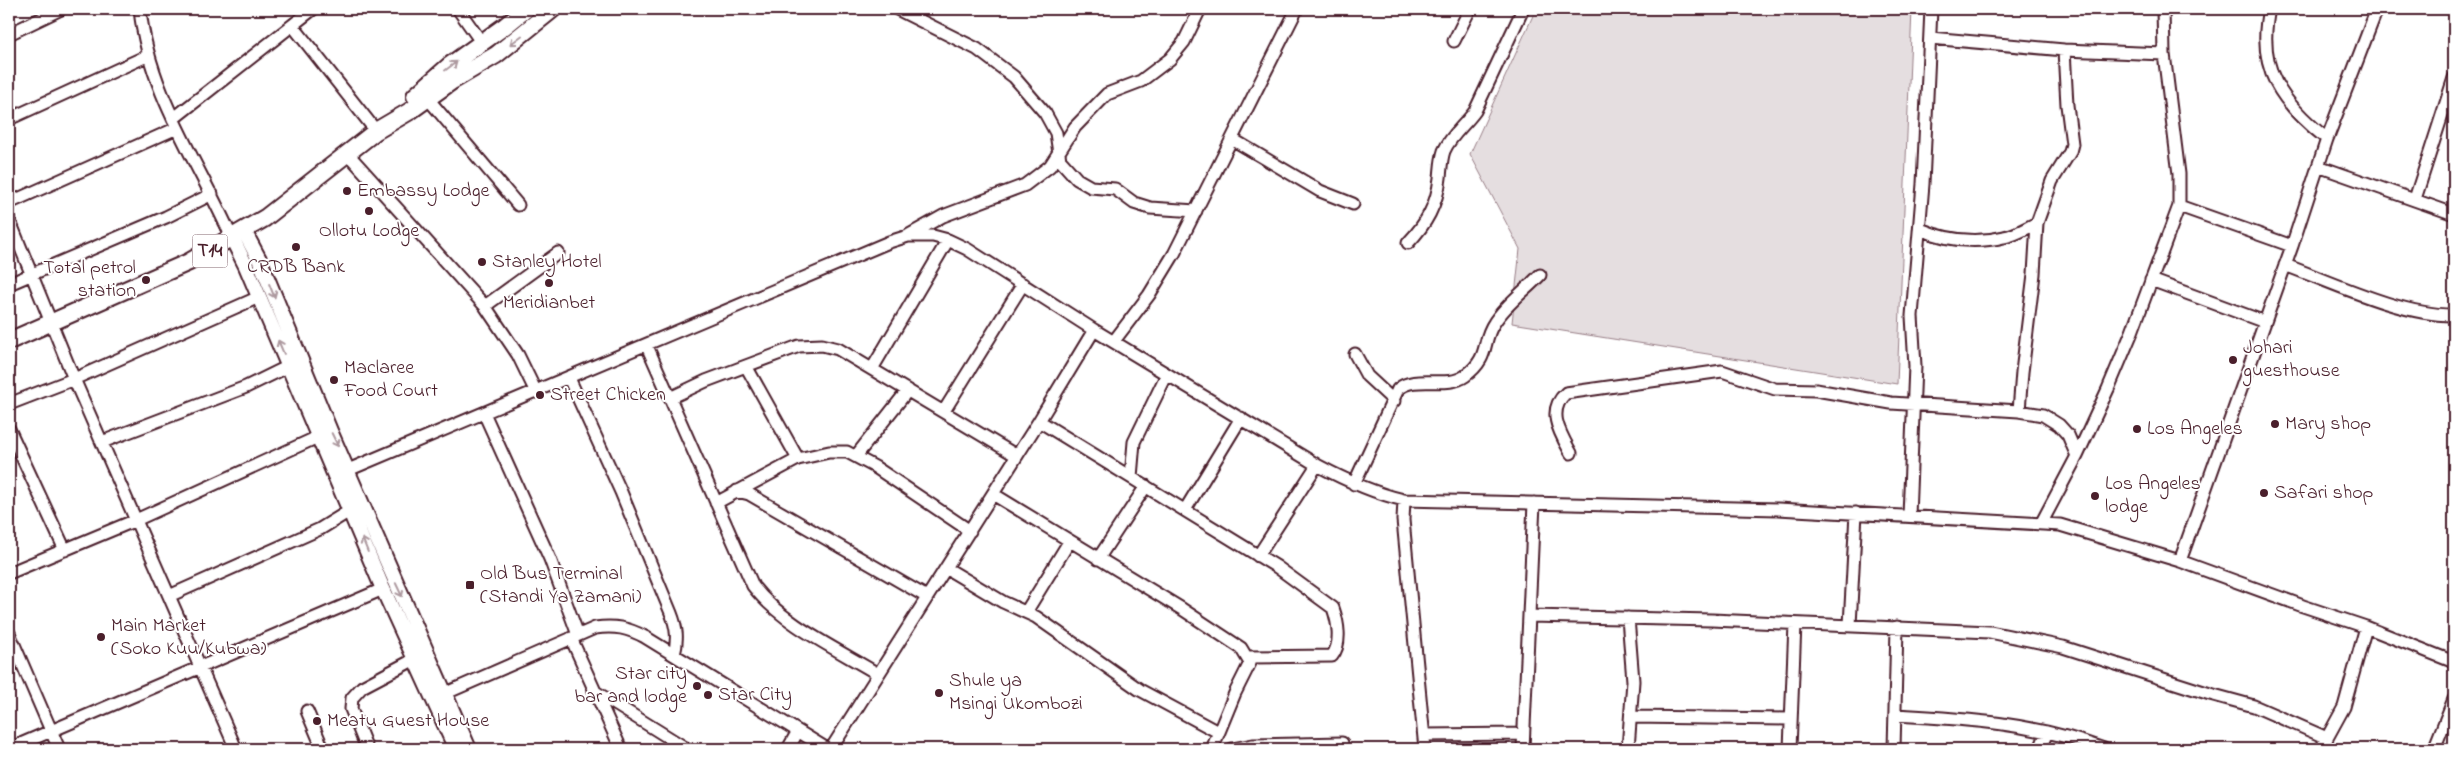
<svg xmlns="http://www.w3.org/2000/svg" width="2463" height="758" font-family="'Indie Flower',sans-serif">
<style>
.green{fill:#e5dee0;stroke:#987e86}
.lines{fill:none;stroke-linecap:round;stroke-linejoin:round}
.minor-casing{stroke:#4a1f2b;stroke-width:15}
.major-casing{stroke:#4a1f2b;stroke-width:18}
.highway-casing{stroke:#4a1f2b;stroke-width:20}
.minor{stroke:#fff;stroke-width:11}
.major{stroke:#fff;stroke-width:14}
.highway{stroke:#fff;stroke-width:16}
.oneway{stroke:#ae9aa0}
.poi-dot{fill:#4a1f2b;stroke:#fff;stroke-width:2}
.labels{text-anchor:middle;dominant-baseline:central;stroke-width:4;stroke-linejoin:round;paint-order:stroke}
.shield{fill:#fff;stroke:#80626b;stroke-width:1}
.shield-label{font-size:19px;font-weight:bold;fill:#4a1f2b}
.poi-label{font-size:20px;fill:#4a1f2b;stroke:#fff;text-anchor:start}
</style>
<rect width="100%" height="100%" fill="#fff"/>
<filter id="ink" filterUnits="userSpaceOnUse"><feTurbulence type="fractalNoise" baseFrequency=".02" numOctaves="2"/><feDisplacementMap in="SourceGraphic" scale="10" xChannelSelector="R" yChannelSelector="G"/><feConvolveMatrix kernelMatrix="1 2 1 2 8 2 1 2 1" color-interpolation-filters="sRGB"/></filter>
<g filter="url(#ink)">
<path class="green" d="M1536,9H1912L1897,384L1512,323L1520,249L1470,154Z"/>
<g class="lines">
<defs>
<path id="minor" d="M140,9C148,92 199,163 232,238
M458,9L482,43
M897,9L977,49L1014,77L1045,113L1056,133L1060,160L1077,179L1091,187L1115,189L1134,203L1150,208L1196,211
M2269,9C2256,70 2282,103 2327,139
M293,26L376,131
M9,34L61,9
M1930,38L2064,50L2164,54
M1454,41L1470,9
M424,94L518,205
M9,119L149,55
M173,119L313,9
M1232,139L1320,191L1353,204
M348,154L485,306L518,355L536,392
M2318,166L2454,214
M2415,199L2454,78
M9,203L177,128
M2179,206L2292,246
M9,219L74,379L236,749
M1920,229C1948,241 1975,244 2004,237C2016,235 2026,228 2037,223
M909,235L943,216L1025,185L1050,166L1075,127L1107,94L1141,81L1170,59L1184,42L1200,9
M1408,243C1426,224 1437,205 1440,178C1441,168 1441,160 1444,151C1451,135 1465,125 1475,111L1523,9
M2285,265C2334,283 2402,316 2454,315
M2151,280L2265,322
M9,284L166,217L212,194
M485,306L558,253
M1114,341L1149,295L1174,254L1297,9
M647,346L753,586C782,624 837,649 878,674
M1355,354L1367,376L1394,401
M746,366L798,459
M872,369L948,240
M569,378L621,492L671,613C677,628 678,639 674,655
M670,398L706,381L799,346L822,345L838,349L1017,456
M9,404L74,379L259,297
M944,411L1023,284
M2019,411L2022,372L2034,274L2037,223L2052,181L2070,152L2072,144L2067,105L2064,50
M484,413L550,559L578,635
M1039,421L1277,567L1333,608C1338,622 1342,644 1332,656L1248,657
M9,429L65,550
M102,442L246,387L289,366
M1571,453C1560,433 1546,411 1566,393L1722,371L1775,389L1816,390L1891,403L2019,411L2043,415L2059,425L2068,435L2077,456
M856,456L908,390
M341,473L889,242L908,236H933L948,240L967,249L1094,330L1317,465C1345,480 1373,493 1404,500L1778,509L2060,525L2180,561L2303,606L2366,627L2454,662
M1131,477L1134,442L1167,374
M1354,484L1398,389C1415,374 1447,389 1465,376C1491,357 1481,342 1494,323C1506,304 1525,291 1540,275
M737,491L749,494L927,597
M993,494L1182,609L1241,648L1250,663L1235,693L1212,749
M1404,500L1403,520L1425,749
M716,503L798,459L829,452H847L875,467L970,531
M1185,510L1241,418
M1909,516L1915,366L1912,316L1923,184L1931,9
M2042,522L2077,456L2108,389L2132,332L2179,206V174L2164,54L2163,9
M1258,556L1317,465
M1098,559L1146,486
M2180,561L2292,246L2327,139L2377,9
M946,568L1003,602L1036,617L1140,690L1218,732
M9,573L136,520L320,436
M169,596L320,529L351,510
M1026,612L1069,542
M1530,616L1712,620L1990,632L2063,647L2210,694L2254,706L2327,738
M1850,625L1856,513
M9,633L59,749
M571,638L621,749
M594,691L687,749
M437,697L595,628C615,625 628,628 645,637L827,749
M307,711L323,749
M1895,715C1968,719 2035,723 2104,749
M1631,717L1791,719
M1424,735L1523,734
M9,749L383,589
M367,749L351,709L352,698L362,687L415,659
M788,749L798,731
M831,749L1039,421L1094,330
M1232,749L1253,745L1342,743
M1523,749L1534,503
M1628,749L1633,681L1628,618
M1790,749L1795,624
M1894,749L1897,627
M2040,749L2047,732
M2321,749L2344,707L2366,627
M2434,749L2454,699"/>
<path id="major" d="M244,231L260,261L330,431L469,749
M232,238L246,266L383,589L456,749"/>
<path id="highway" d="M415,96L449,66L505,26L526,9
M9,341L189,262L265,218L376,131L410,111L452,81L496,55L553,9"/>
</defs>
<use href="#minor" class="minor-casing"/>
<use href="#major" class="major-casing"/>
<use href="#highway" class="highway-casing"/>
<use href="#minor" class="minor"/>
<use href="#major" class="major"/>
<use href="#highway" class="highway"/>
</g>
<defs><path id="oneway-shaft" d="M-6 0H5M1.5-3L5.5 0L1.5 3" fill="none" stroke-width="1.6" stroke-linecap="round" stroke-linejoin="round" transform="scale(1.25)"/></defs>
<g class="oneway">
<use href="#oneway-shaft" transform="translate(516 40) rotate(143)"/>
<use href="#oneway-shaft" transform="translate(451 66) rotate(-37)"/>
<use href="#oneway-shaft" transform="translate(272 291) rotate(68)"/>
<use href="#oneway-shaft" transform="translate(281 347) rotate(-113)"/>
<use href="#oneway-shaft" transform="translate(335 440) rotate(64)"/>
<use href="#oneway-shaft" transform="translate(365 545) rotate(-112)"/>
<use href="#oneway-shaft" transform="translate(399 590) rotate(65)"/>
</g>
</g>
<g class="poi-dot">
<circle cx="347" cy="191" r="5"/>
<circle cx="369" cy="211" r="5"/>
<circle cx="296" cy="247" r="5"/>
<circle cx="482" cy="262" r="5"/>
<circle cx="146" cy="280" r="5"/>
<circle cx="549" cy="283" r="5"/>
<circle cx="2233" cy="360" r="5"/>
<circle cx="334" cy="380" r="5"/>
<circle cx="540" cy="395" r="5"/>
<circle cx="2275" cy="424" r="5"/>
<circle cx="2137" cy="429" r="5"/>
<circle cx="2264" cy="493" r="5"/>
<circle cx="2095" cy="496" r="5"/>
<rect x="465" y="580" width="10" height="10" rx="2.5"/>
<circle cx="101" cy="637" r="5"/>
<circle cx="697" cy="686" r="5"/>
<circle cx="939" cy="693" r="5"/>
<circle cx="708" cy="695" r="5"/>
<circle cx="317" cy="721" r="5"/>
</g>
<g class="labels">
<rect class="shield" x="192.5" y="234.5" width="35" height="33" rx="4"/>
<g class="shield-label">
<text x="210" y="251">T14</text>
</g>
<g class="poi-label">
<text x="357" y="191">Embassy Lodge</text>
<text x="369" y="231" text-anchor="middle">Ollotu Lodge</text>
<text x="492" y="262">Stanley Hotel</text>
<text x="296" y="267" text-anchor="middle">CRDB Bank</text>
<text x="136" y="268" text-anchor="end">Total petrol<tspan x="136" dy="23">station</tspan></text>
<text x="549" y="303" text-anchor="middle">Meridianbet</text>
<text x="2243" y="348">Johari<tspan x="2243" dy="23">guesthouse</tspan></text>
<text x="344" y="368">Maclaree<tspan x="344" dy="23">Food Court</tspan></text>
<text x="550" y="395">Street Chicken</text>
<text x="2285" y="424">Mary shop</text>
<text x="2147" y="429">Los Angeles</text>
<text x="2105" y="484">Los Angeles<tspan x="2105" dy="23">lodge</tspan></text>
<text x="2274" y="493">Safari shop</text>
<text x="480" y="574">Old Bus Terminal<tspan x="480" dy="23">(Standi Ya Zamani)</tspan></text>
<text x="111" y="626">Main Market<tspan x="111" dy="23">(Soko Kuu/Kubwa)</tspan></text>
<text x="687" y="674" text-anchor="end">Star city<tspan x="687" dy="23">bar and lodge</tspan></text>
<text x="949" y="681">Shule ya<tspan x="949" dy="23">Msingi Ukombozi</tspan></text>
<text x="718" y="695">Star City</text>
<text x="327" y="721">Meatu Guest House</text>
</g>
</g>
<rect width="2463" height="758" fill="none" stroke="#fff" stroke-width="30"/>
<rect x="15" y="15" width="2433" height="728" fill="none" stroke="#4a1f2b" stroke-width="2" filter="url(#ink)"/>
</svg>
